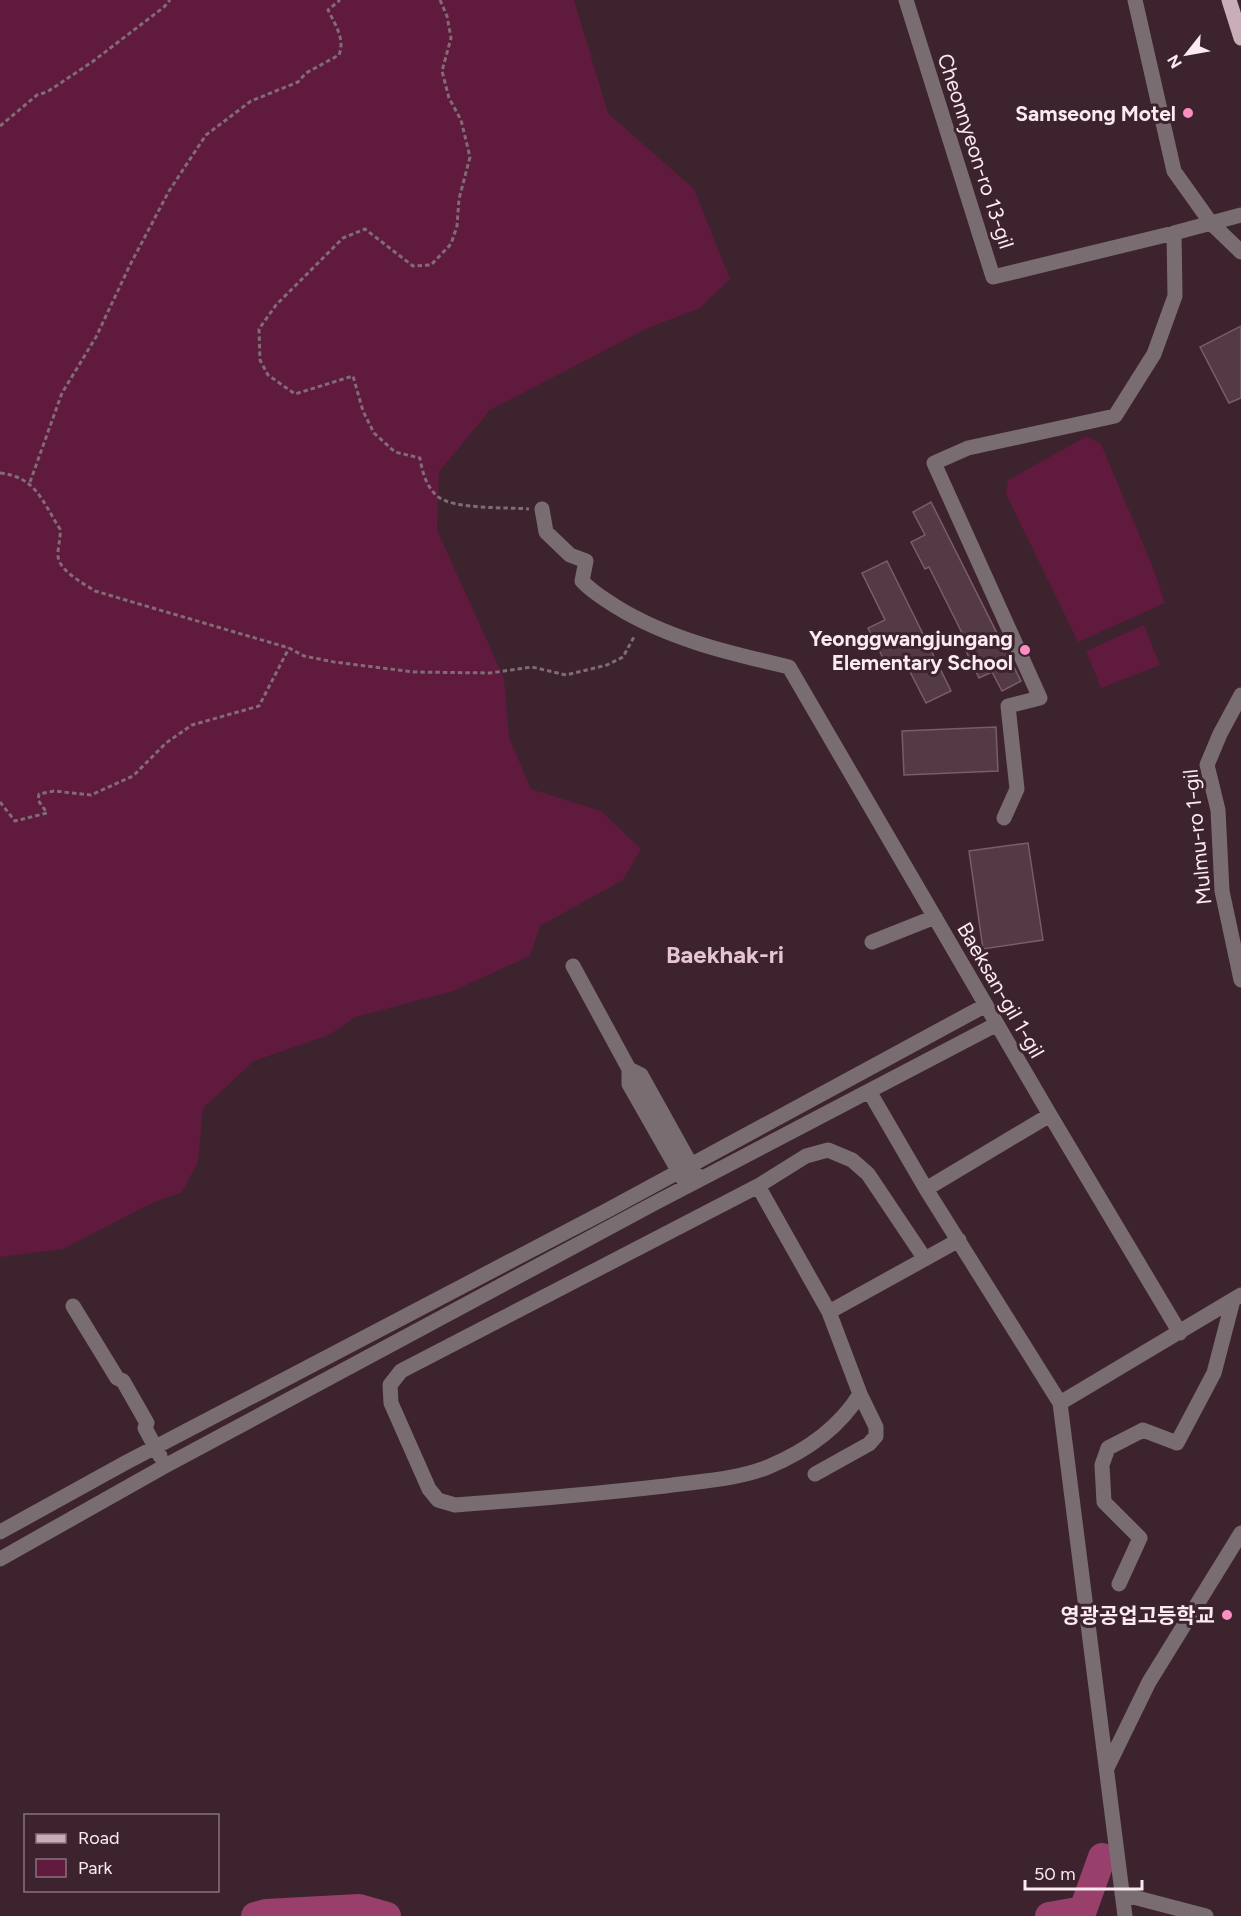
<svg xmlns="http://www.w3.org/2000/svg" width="1241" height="1916" font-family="Figtree,'Noto Sans KR',sans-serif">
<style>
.green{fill:#5f1a3e}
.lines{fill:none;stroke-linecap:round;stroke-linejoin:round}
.river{stroke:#983f6b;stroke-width:28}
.building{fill:#543a45;stroke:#795d69;stroke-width:1.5}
.path{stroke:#816b74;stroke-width:3;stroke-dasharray:4.5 3;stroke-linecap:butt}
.minor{stroke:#7a6d72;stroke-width:15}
.major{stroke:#c9aeb9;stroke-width:15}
.poi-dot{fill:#fc8fc2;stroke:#3c232e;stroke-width:2}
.labels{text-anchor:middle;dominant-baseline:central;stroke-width:6;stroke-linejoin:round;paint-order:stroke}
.poi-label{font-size:21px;font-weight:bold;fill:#fbeaf1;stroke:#3c232e;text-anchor:end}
.street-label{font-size:21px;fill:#fbeaf1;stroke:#3c232e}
.quarter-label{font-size:24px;font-weight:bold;fill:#e5c5d2;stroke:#3c232e}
</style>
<rect width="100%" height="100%" fill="#3c232e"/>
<path class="green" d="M0,0H574L608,113L694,189L730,279L700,308L648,328L490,410L439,472L437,530L504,678L509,737L531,789L601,811L641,849L623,880L540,926L530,956L453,991L356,1017L329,1035L254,1061L203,1108L198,1162L182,1192L152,1203L63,1249L0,1257Z
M1087,436L1101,444L1154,570L1165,603L1078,642L1006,494L1008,480Z
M1144,625L1160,665L1101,688L1086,651Z"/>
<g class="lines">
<path class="river" d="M255,1916L266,1913L359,1908L387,1916
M1049,1916L1083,1910L1102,1857"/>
</g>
<path class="building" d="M1241,326V398L1229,403L1200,347Z
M931,502L1021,681L1002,691L992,672L979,678L965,649L969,647L929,567L925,569L911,542L925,535L913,512Z
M887,561L951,691L926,703L904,660L888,668L868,628L885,620L862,573Z
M996,727L998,771L904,775L902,731Z
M1028,843L1043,940L983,949L969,851Z"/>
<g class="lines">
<path class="path" d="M440,0L447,16L451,38L442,71L449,98L461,120L470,157L459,199L457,226L451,244L431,265L413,266L365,229L343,238L276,305L259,329L260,360L268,375L295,394L353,376L363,411L374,433L395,452L420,458C422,471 426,486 437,496C453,510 508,507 529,509
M0,126L37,95L47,92L92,62L164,7L170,0
M0,473C36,477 42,501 60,529C61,538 58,545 58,554C57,570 83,583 95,591L289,648L304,656L334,662L414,672L490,673L532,667L566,675L607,665L623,657L635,635
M30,482L62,393L96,337L130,265L169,191L206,135L251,101L298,82L306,73L339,55C345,39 336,26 328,10L340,0
M0,802L15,821L47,813L38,800L39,794L54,791L91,795L133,776L166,743L192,725L259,706L289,648"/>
<path class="minor" d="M906,0L993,277L1174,233L1241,215
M1135,0L1174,171L1211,223L1241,252
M542,509L546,532L570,555L586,561L582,581C592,592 603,598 615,606C668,639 729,653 789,667L1050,1115L1180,1333
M1241,695L1220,734L1207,765L1218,810L1222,891L1241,980
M1004,818L1017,789L1008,706L1040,698L934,463L968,448L1115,416L1154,354L1175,296L1174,233
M872,942L935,917
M573,966L629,1069V1084L683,1179
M629,1069L641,1075L696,1174
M869,1091L926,1189L1060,1403
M758,1186L829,1312
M926,1189L1050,1115
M73,1306L117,1378L123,1381L147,1423L145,1428L160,1456
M860,1394C839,1428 804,1452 768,1467C735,1480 699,1481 665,1486C595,1494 525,1500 455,1505L438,1500L429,1489L391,1403L390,1385L401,1371L758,1186L806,1156L828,1150L852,1160L868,1174L925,1259
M815,1474L869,1444L876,1436V1427L860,1394L829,1312L959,1240
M0,1532L125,1463L608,1210L986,1005
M0,1559L165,1466L653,1204L997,1024
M1119,1584L1140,1538L1104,1502L1102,1465L1108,1448L1143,1430L1177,1443L1214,1373L1233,1300
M1107,1768L1149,1682L1241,1533
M1122,1894L1206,1916
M1125,1916L1060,1403L1241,1295"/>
<path class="major" d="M1229,0L1241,38"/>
</g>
<g class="poi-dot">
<circle cx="1188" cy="113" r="6"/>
<circle cx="1025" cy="650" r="6"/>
<circle cx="1227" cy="1615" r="6"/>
</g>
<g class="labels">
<g class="poi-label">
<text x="1176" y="113">Samseong Motel</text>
<text x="1013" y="638">Yeonggwangjungang<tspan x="1013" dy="24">Elementary School</tspan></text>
<text x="1215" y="1615">영광공업고등학교</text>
</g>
<g class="street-label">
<text transform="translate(976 151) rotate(72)">Cheonnyeon-ro 13-gil</text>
<text transform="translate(1197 837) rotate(-96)">Mulmu-ro 1-gil</text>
<text transform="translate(1001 990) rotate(60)">Baeksan-gil 1-gil</text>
</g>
<g class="quarter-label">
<text x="725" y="954">Baekhak-ri</text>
</g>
</g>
<rect x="24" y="1814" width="195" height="78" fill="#3c232e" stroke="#88737c" stroke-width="1.5"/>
<rect x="36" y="1834" width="30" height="9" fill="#c9aeb9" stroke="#88737c" stroke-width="1.5"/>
<text x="78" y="1844" font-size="18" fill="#fbeaf1">Road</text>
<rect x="36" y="1859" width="30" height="18" fill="#5f1a3e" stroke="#88737c" stroke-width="1.5"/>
<text x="78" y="1874" font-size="18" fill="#fbeaf1">Park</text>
<g transform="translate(1187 54) rotate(239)" stroke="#3c232e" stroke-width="4.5" paint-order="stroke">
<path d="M0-4.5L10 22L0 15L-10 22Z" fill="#fbeaf1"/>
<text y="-9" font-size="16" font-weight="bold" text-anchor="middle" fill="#fbeaf1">N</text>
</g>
<path d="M1025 1880v9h117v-9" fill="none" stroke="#fbeaf1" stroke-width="3"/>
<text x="1034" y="1880" font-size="18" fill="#fbeaf1" stroke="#3c232e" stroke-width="4.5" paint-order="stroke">50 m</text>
</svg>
